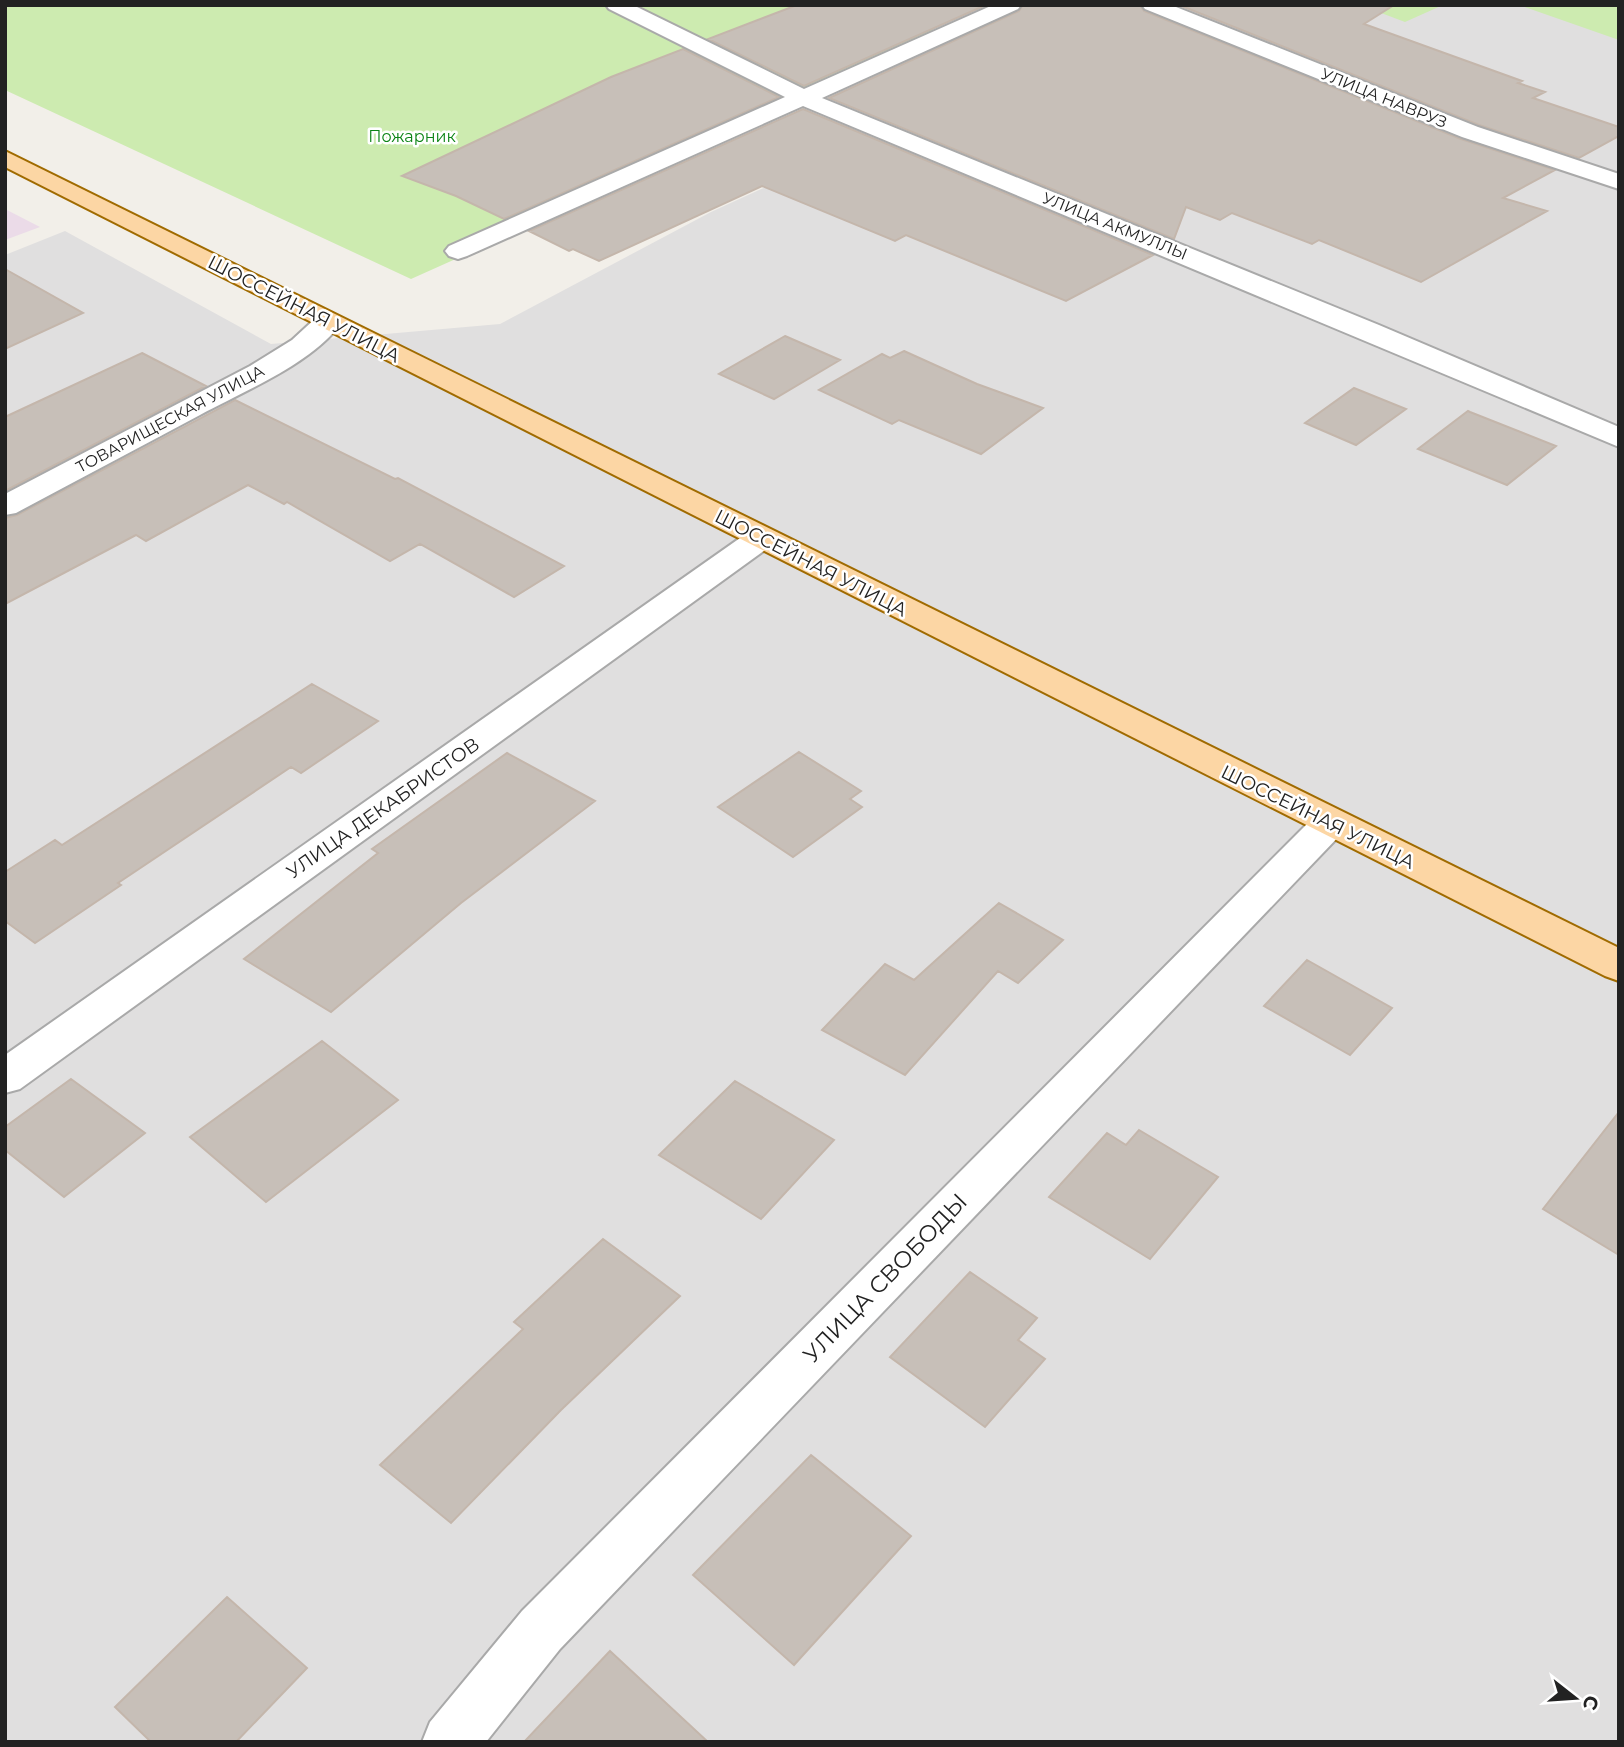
<svg xmlns="http://www.w3.org/2000/svg" width="1624" height="1747" font-family="Montserrat,sans-serif">
<style>
.residential{fill:#e0dfdf}
.industrial{fill:#ebdbe8}
.grass{fill:#cdebb0}
.building{fill:#c7bfb8;stroke:#c4b6ab;stroke-width:2}
.lines{fill:none;stroke-linecap:round;stroke-linejoin:round}
.minor-casing{stroke:#a9a9a9;stroke-width:4}
.major-casing{stroke:#a06b00;stroke-width:4}
.minor{fill:#fff;fill-rule:evenodd}
.major{fill:#fcd6a4;fill-rule:evenodd}
.labels{text-anchor:middle;dominant-baseline:central;stroke-width:5;stroke-linejoin:round;paint-order:stroke}
.far-street-label{font-size:16px;fill:#222;stroke:#fff}
.far-park-label{font-size:16px;fill:#0c8416;stroke:#fff}
.street-label{font-size:19px;fill:#222;stroke:#fff}
.near-street-label{font-size:23px;fill:#222;stroke:#fff}
</style>
<rect width="100%" height="100%" fill="#f2efe9"/>
<path class="residential" d="M592,5H1619V1742H5V255L65,231L271,344L500,324L711,212L871,139Z"/>
<path class="industrial" d="M5,209L40,227L5,240Z"/>
<path class="grass" d="M5,5H870L951,37L411,279L5,90Z
M1360,5H1443L1405,22Z
M1519,5H1619V40Z"/>
<path class="building" d="M797,5H986L804,86L708,39Z
M1023,5H1140L1144,11L1461,139L1555,170L1503,198L1547,211L1421,282L1319,240L1312,244L1232,213L1220,220L1186,207L1174,239L829,98L1019,11Z
M1179,5H1394L1364,24L1522,81L1518,83L1545,92L1533,98L1619,127V136L1579,158L1479,125Z
M683,49L779,97L504,219L456,196L402,176L611,77Z
M803,109L1153,255L1066,301L906,235L895,241L762,186L599,261L573,249L569,251L529,231Z
M5,269L83,313L5,349Z
M785,336L840,360L774,399L719,374Z
M904,351L977,384L1043,408L981,454L899,420L892,424L819,390L882,354L890,358Z
M142,353L206,386L5,491V417Z
M1354,388L1406,409L1356,445L1305,423Z
M235,400L395,479L398,478L564,566L514,597L420,544L390,561L287,502L284,504L248,485L146,541L136,535L5,604V518L17,515Z
M1468,411L1470,412L1556,446L1507,485L1418,449Z
M312,684L378,721L301,773L291,767L118,883L121,885L35,943L5,921V872L55,840L62,845Z
M799,752L861,791L850,799L862,807L793,857L718,807Z
M507,753L595,801L461,903L331,1012L244,959L378,853L372,849Z
M999,903L1063,940L1018,983L998,971L905,1075L822,1030L885,964L914,980Z
M1307,960L1392,1008L1350,1055L1264,1006Z
M322,1041L398,1100L266,1202L190,1137Z
M71,1079L145,1133L64,1197L5,1150V1127Z
M735,1081L834,1140L761,1219L659,1155Z
M1619,1112V1255L1543,1209Z
M1139,1130L1218,1177L1150,1259L1049,1197L1107,1133L1126,1145Z
M603,1239L680,1296L561,1410L451,1523L380,1465L523,1329L514,1322Z
M970,1272L1037,1318L1018,1340L1045,1359L985,1427L890,1357Z
M811,1455L911,1536L794,1665L693,1575Z
M227,1597L307,1668L236,1742H151L115,1707Z
M610,1651L708,1742H524Z"/>
<g class="lines">
<defs>
<path id="minor" d="M606,5H633L804,89L993,5H1021L1018,9L822,98L1379,325L1619,427V447L803,106L467,256L458,259L449,256L445,251L449,246L785,97L609,9Z
M1142,5H1171L1478,127L1619,174V189L1462,137L1145,9Z
M328,314L338,316L342,322C312,364 244,391 200,415C139,448 77,480 16,513L5,515V494L250,366L292,340L318,316Z
M761,529L772,531L777,538L772,545L20,1089L5,1093V1055L750,531Z
M1330,810L1343,814L1349,823L1343,832L560,1649L486,1742H422L430,1722L522,1611L1317,814Z"/>
<path id="major" d="M5,151L1619,948V981L1605,976L5,167Z"/>
</defs>
<use href="#minor" class="minor-casing"/>
<use href="#major" class="major-casing"/>
<use href="#minor" class="minor"/>
<use href="#major" class="major"/>
</g>
<g class="labels">
<g class="far-street-label">
<text transform="translate(1384 98) rotate(22)">УЛИЦА НАВРУЗ</text>
<text transform="translate(1115 226) rotate(22)">УЛИЦА АКМУЛЛЫ</text>
<text transform="translate(170 419) rotate(-28)">ТОВАРИЩЕСКАЯ УЛИЦА</text>
</g>
<g class="far-park-label">
<text x="412" y="136">Пожарник</text>
</g>
<g class="street-label">
<text transform="translate(304 309) rotate(27)">ШОССЕЙНАЯ УЛИЦА</text>
<text transform="translate(811 563) rotate(27)">ШОССЕЙНАЯ УЛИЦА</text>
<text transform="translate(383 808) rotate(-35)">УЛИЦА ДЕКАБРИСТОВ</text>
<text transform="translate(1318 817) rotate(26)">ШОССЕЙНАЯ УЛИЦА</text>
</g>
<g class="near-street-label">
<text transform="translate(885 1278) rotate(-46)">УЛИЦА СВОБОДЫ</text>
</g>
</g>
<rect width="1624" height="1747" fill="none" stroke="#222222" stroke-width="14"/>
<g transform="translate(1575 1698) rotate(107)" stroke="#ffffff" stroke-width="5" paint-order="stroke">
<path d="M0-5L12 26L0 18L-12 26Z" fill="#222222"/>
<text y="-10" font-size="19" font-weight="bold" text-anchor="middle" fill="#222222">С</text>
</g>
</svg>
